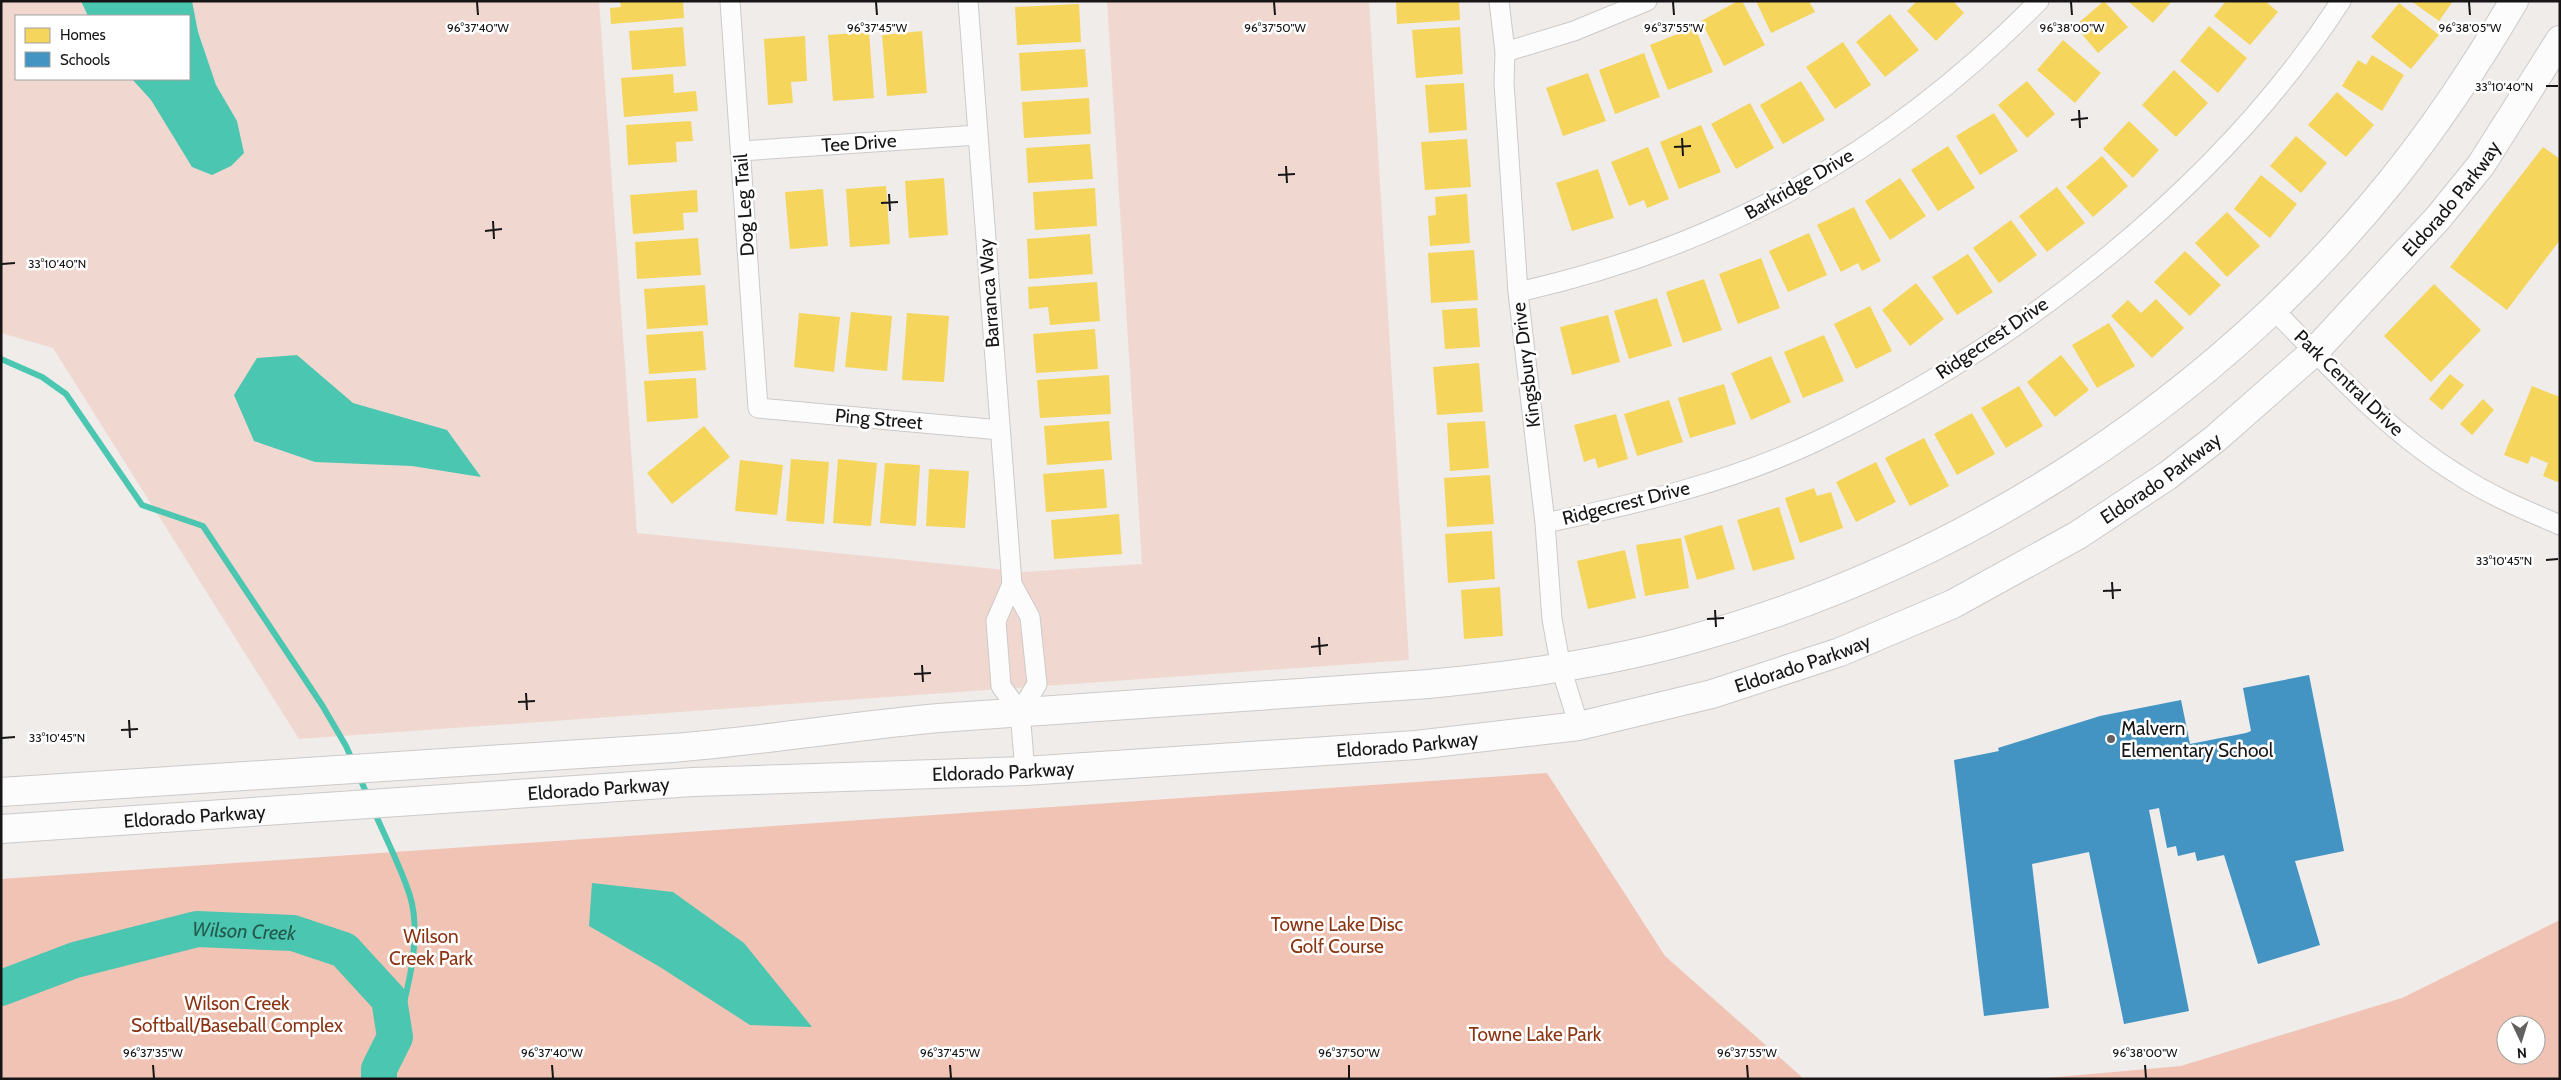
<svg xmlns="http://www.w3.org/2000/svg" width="2561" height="1080" font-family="Cabin,sans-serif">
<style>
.green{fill:#f0d8d0;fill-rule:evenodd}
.forest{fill:#f1c3b4;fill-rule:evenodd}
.water{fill:#4ac6b1}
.homes{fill:#f6d55c}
.schools{fill:#4393c3}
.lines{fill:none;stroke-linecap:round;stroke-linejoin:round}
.stream{stroke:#4ac6b1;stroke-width:6}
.river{stroke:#4ac6b1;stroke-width:36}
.street-casing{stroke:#cccac9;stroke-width:21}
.primary-casing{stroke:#cccac9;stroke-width:30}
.street{stroke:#fdfcfc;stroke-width:19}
.primary{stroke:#fdfcfc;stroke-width:28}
.ticks{fill:none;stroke:#171515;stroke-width:2}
.poi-dot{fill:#636060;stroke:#fff;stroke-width:2}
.labels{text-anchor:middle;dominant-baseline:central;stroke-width:5;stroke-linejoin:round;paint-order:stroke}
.street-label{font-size:19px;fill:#171515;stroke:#fff}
.poi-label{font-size:19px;fill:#171515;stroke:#fff;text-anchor:start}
.park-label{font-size:19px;fill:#8b3413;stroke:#fff}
.water-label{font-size:20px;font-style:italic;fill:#225b4e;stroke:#fff}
.ticks-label{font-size:12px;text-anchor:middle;fill:#171515;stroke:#fff;stroke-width:5;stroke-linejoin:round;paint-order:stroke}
</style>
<rect width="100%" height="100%" fill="#efecea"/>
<path class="green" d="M1,1H599L637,533L1025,572L1142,564L1107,1H1369L1409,660L299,739L53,348L1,333ZM16,16H189V79H16Z"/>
<path class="forest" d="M1547,773L1665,956L1804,1079H1V879Z
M2560,920V1079H2035L2181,1066L2402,998ZM2506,1025H2536V1055H2506Z"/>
<path class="water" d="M81,1H192L198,32L216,85L237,121L244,153L231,166L212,175L192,167L151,100L132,79H189V16H88Z
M297,355L353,403L447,430L481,477L412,466L315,462L254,441L234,395L257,358Z
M592,883L673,892L744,943L812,1027L750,1025L660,967L589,926Z"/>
<path class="homes" d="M620,1H683L684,18L611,24L610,8L621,7Z
M1396,1H1459L1460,20L1397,24Z
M1738,1H1742L1765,45L1724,66L1701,21Z
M1756,1H1809L1815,12L1771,33Z
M1917,1H1953L1964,13L1936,41L1907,11Z
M2104,1L2128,27L2098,53L2075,26Z
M2128,1H2172L2153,23Z
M2226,1H2265L2278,12L2250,45L2214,16Z
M2411,1H2453L2439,21Z
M2399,3L2439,35L2411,69L2371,37Z
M1079,4L1081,42L1017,45L1015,7Z
M1890,14L1919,50L1885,77L1856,42Z
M2209,26L2247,58L2218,93L2180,61Z
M683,27L686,66L632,70L629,31Z
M1460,27L1463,74L1416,78L1412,30Z
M1695,27L1713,72L1668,90L1650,45Z
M922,31L927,93L887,96L882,35Z
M869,32L874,98L833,101L828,35Z
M805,36L807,81L791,82L793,103L768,105L764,39Z
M2063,40L2101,73L2075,103L2037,70Z
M1843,42L1871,85L1835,109L1806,67Z
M1085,49L1088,87L1021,91L1019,53Z
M1644,53L1660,97L1615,114L1599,70Z
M2372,55L2404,75L2382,111L2342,86L2358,60L2366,65Z
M2174,70L2208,103L2176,137L2142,105Z
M1588,73L1606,121L1563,136L1546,88Z
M673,74L674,93L696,91L698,111L624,117L621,78Z
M1801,81L1825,120L1783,144L1760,105Z
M2027,81L2055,114L2027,138L1998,105Z
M1464,83L1467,130L1429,133L1425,85Z
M2337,92L2374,125L2346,157L2308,125Z
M1089,98L1091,134L1024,138L1022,102Z
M1750,103L1774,148L1736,169L1711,124Z
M1994,113L2018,151L1980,175L1956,136Z
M691,121L693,141L676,142L677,162L628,165L626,125Z
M2129,121L2159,150L2133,178L2103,149Z
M1701,125L1721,172L1679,189L1660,142Z
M2296,136L2327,163L2301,193L2270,166Z
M1467,139L1471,187L1425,190L1421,142Z
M1090,144L1093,179L1028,183L1026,148Z
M1948,146L1975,188L1938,211L1911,170Z
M1648,147L1669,199L1647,208L1644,200L1629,206L1611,162Z
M2543,147L2560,159V240L2507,310L2450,267Z
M2102,156L2128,186L2093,217L2066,187Z
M1598,169L1614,218L1572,231L1556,183Z
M2261,175L2297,204L2270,238L2234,209Z
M944,178L948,235L909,238L905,181Z
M1900,178L1926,216L1890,240L1865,201Z
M886,186L890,244L850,247L846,189Z
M2057,187L2085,223L2047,252L2019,216Z
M1095,188L1097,226L1035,230L1033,192Z
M823,189L828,246L790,249L785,192Z
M697,190L698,212L683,213L684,230L633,234L630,195Z
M1467,194L1470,243L1430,246L1428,216L1436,215L1435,197Z
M1854,207L1881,261L1862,271L1858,263L1841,272L1817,225Z
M2227,212L2260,246L2227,277L2195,243Z
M2011,220L2037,255L1999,283L1973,248Z
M1809,233L1827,275L1788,292L1769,251Z
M1090,234L1093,274L1029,279L1027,239Z
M698,238L701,275L637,279L635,242Z
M1474,250L1478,300L1431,303L1428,253Z
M2185,251L2221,285L2190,316L2154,282Z
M1968,254L1993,292L1957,315L1932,277Z
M1761,258L1780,308L1738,324L1719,274Z
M1704,279L1722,330L1683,343L1666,292Z
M1097,282L1100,321L1050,325L1048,307L1029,309L1028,287Z
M1916,283L1944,319L1910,346L1882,310Z
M2434,284L2481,330L2431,382L2384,336Z
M705,285L708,325L647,329L644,289Z
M1657,298L1672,346L1629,359L1614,311Z
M2156,299L2184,328L2152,358L2111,316L2128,300L2141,313Z
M1870,306L1892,351L1856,369L1834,324Z
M1477,308L1480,347L1445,349L1442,310Z
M851,312L892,316L887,371L845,367Z
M799,313L840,317L834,372L794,367Z
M907,313L949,316L944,382L902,380Z
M1608,315L1620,362L1572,375L1560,327Z
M2109,323L2135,366L2097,388L2072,345Z
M1095,329L1098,369L1036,373L1033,334Z
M703,331L706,370L649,374L646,335Z
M1824,335L1844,381L1803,398L1784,352Z
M2061,355L2089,390L2055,417L2027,382Z
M1771,356L1791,402L1751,420L1731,373Z
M1479,363L1483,412L1437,415L1433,367Z
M2450,374L2464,385L2442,410L2429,399Z
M1109,375L1111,414L1040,418L1037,380Z
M696,378L698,418L647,422L644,381Z
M1724,384L1736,424L1690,438L1678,398Z
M2019,386L2043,426L2006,448L1981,408Z
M2532,386L2560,397V483L2543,476L2548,463L2531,456L2528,464L2504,455Z
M2483,399L2494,410L2472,435L2460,424Z
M1669,400L1683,442L1637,456L1624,414Z
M1972,413L1995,454L1957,475L1934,434Z
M1616,414L1628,459L1598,468L1595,458L1584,462L1574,425Z
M1109,421L1112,460L1047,465L1044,426Z
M1485,421L1489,468L1450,471L1447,423Z
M704,426L730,457L672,504L647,473Z
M1924,438L1949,486L1910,506L1885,458Z
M791,459L829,462L824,524L786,521Z
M838,459L877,463L871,526L833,523Z
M740,460L783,465L777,515L735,511Z
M1876,462L1896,502L1856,522L1836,482Z
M885,463L920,465L916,526L880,523Z
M929,469L969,471L965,528L926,526Z
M1104,469L1107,508L1046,512L1043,474Z
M1490,475L1494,524L1447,527L1444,478Z
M1814,488L1817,496L1831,492L1843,528L1800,543L1785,498Z
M1779,507L1795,559L1753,571L1737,520Z
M1119,514L1122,554L1054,559L1051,520Z
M1722,525L1735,569L1697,580L1684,536Z
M1492,531L1495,579L1448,583L1445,534Z
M1681,538L1689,588L1645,596L1636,545Z
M1625,550L1636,598L1588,609L1577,561Z
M1500,587L1503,636L1464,639L1461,590Z"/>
<path class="schools" d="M2309,675L2344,851L2295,861L2320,945L2258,964L2224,855L2197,861L2195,852L2178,856L2176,846L2167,848L2159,808L2149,810L2189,1011L2124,1024L2089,852L2032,864L2049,1008L1984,1016L1954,760L1999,751L1998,748L2100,716L2181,700L2190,744L2246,733L2251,731L2243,688Z"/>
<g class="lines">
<path class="stream" d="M1,359L42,377L66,394L142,505L203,526L322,705L346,746L353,762
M359,776L368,797
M374,811C386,839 401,867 410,896C423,938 406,996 395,1037"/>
<path class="river" id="s1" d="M1,988L75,960L197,929L293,933L344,950L389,999L395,1037L379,1069V1079"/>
<defs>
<path id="street" d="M730,1L758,408L1000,430
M968,1L1012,584L1030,617L1037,684L1020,712
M1499,1L1505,52L1504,83L1518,292L1545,523L1552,619L1561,668L1579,726
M1505,52L1574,31L1647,1
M741,151L978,135
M1518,292C1724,246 1890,152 2039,1
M2273,309C2331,368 2386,430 2457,474C2489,495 2525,510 2560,525
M1545,523C1637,504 1731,482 1817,441C2017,346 2220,188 2341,1
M1012,584L996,621L1001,686L1020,712L1025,771"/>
<g id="primary">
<path d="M1,792L672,748C762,741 850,726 939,718L1428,684C1515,676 1601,664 1685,641C1961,566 2215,401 2393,179C2438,123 2478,62 2514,1"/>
<path id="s2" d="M1,829L693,782L1025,771L1416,745L1579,726L1712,694L1840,652L1953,604L2078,535L2167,476L2215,439L2315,351L2438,218L2481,165L2560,40"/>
</g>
</defs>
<use href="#street" class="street-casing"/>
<use href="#primary" class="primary-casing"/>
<use href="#street" class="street"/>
<use href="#primary" class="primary"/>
</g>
<path class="ticks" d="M477,2L478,15M876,2L877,15M1274,2L1275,15M1673,2L1674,15M2071,2L2072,15M2469,2L2470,15M2546,86H2558M2079,110L2080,128M2071,120L2088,118M1682,138L1683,156M1674,147L1691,146M1286,166L1287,183M1278,175L1295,174M889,194L890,211M881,203L898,202M493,221L494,239M485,231L502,229M2,264L15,263M2546,560L2558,559M2112,582L2113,599M2103,591L2121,590M1715,610L1716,627M1707,619L1724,618M1319,637L1320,655M1311,647L1328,645M922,665L923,682M914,674L931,673M526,693L527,710M518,702L535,701M129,720L130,738M121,730L138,729M2,738L15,737M153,1065L154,1078M552,1065L553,1078M950,1065L951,1078M1349,1065V1078M1747,1065L1748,1078M2145,1065L2146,1078"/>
<circle class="poi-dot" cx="2111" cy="739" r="5"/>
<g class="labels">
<g class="street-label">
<text transform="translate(859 143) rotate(-4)">Tee Drive</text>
<text transform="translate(1799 184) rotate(-30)">Barkridge Drive</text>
<text stroke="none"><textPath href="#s2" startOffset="2624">Eldorado Parkway</textPath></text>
<text transform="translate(744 205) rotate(-94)">Dog Leg Trail</text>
<text transform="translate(989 293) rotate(-94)">Barranca Way</text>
<text transform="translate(1992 338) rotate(-34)">Ridgecrest Drive</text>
<text transform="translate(1526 365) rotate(-97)">Kingsbury Drive</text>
<text transform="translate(2349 383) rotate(44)">Park Central Drive</text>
<text transform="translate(879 419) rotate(5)">Ping Street</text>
<text stroke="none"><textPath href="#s2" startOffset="2219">Eldorado Parkway</textPath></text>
<text transform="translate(1626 503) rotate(-14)">Ridgecrest Drive</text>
<text stroke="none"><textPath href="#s2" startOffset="1814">Eldorado Parkway</textPath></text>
<text stroke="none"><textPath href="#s2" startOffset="1409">Eldorado Parkway</textPath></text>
<text stroke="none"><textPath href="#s2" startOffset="1004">Eldorado Parkway</textPath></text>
<text stroke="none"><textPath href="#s2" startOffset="599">Eldorado Parkway</textPath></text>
<text stroke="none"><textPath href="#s2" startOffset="194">Eldorado Parkway</textPath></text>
</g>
<g class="poi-label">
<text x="2121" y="728">Malvern<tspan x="2121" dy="22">Elementary School</tspan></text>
</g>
<g class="park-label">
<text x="1337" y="924">Towne Lake Disc<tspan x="1337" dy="22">Golf Course</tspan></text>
<text x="431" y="936">Wilson<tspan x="431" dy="22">Creek Park</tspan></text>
<text x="237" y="1003">Wilson Creek<tspan x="237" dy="22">Softball/Baseball Complex</tspan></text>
<text x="1535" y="1034">Towne Lake Park</text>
</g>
<g class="water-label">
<text stroke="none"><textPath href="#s1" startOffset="252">Wilson Creek</textPath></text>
</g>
</g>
<g class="ticks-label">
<text x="478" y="32">96°37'40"W</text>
<text x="877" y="32">96°37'45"W</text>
<text x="1275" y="32">96°37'50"W</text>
<text x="1674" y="32">96°37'55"W</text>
<text x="2072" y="32">96°38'00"W</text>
<text x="2470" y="32">96°38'05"W</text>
<text x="2504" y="91">33°10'40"N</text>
<text x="57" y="268">33°10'40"N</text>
<text x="2504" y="565">33°10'45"N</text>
<text x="57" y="742">33°10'45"N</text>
<text x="153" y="1057">96°37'35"W</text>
<text x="552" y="1057">96°37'40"W</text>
<text x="950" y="1057">96°37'45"W</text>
<text x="1349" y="1057">96°37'50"W</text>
<text x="1747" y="1057">96°37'55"W</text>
<text x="2145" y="1057">96°38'00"W</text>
</g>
<rect width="2561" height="1080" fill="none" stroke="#171515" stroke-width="5"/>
<rect x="15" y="15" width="175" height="65" fill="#ffffff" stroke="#a2a1a1"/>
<rect x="25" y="28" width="25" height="15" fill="#f6d55c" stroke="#a2a1a1"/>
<text x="60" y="40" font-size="15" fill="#171515">Homes</text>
<rect x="25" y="52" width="25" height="15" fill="#4393c3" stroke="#a2a1a1"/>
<text x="60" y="65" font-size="15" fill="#171515">Schools</text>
<g transform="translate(2521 1040) rotate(176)"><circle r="24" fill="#ffffff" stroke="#a2a1a1"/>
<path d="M0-4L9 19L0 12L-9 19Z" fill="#636060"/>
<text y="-8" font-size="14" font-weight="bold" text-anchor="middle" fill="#171515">N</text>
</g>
</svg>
